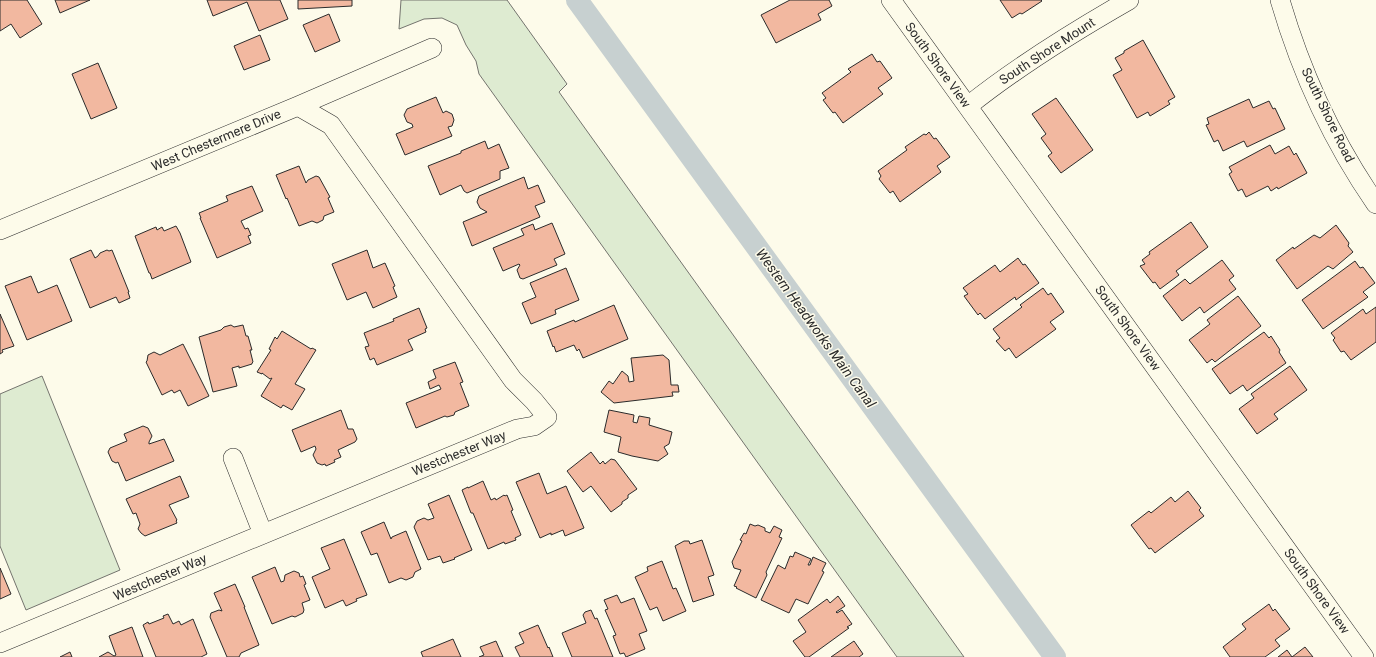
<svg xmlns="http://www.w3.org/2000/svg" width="1376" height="657" font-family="Roboto,sans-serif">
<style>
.green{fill:#deebd1;stroke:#74746e}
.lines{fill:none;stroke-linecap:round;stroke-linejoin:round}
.canal{stroke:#c7d0d0;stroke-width:22}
.building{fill:#f2b8a0;stroke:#2b2b2b}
.street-casing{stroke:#2b2b2b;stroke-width:20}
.street{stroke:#fdfbea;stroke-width:19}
.labels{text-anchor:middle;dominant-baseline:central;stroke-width:3;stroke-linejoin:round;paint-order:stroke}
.street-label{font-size:13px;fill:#2b2b2b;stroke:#fdfbea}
.water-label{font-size:14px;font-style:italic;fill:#2b2b2b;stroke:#fdfbea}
</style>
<rect width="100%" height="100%" fill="#fdfbea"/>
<path class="green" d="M401,0H507L567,84L559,92L964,657H897L479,74L476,61L466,45L457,25L442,18L424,19L399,29Z
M42,376L120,570L26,610L0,546V394Z"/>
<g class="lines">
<path class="canal" d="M577,0L1055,657"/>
</g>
<path class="building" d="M0,0H27L42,24L20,38L11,24L0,31Z
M55,0H90L60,13Z
M207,0H280L288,19L259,31L247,2L213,16Z
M298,0H352V6L298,9Z
M790,0H829L832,6L818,14L821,20L776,43L761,15Z
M1000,0H1041L1042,1L1022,14L1020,13L1012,18Z
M329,14L340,41L315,52L303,25Z
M260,35L270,60L244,70L234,46Z
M1143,40L1175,97L1168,101L1170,104L1150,116L1148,112L1137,118L1113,75L1122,70L1115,58L1124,53V51Z
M872,54L877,62L880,61L892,78L878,88L883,94L843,123L835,112L833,113L823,100L826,98L822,93L851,72L848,69Z
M98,63L117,108L91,119L72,74Z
M436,97L443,113L446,111L452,114L454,120L452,126L448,127L452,136L405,155L396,134L413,127L412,124L407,122L404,115L407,109Z
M1056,98L1093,150L1061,173L1048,156L1052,153L1041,138L1046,134L1032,114Z
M1249,99L1253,108L1269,101L1273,109L1275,108L1285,129L1247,147L1244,141L1223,151L1218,140L1214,142L1206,125L1209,124L1207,118Z
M929,132L934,139L936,138L950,157L937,166L941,172L900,202L893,191L890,193L879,179L881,176L878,171L907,150L905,147L924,134L926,135Z
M485,141L488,149L499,144L509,168L500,171V179L467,193L464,191L461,185L440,195L428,166L461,153V151Z
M1270,145L1275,154L1289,146L1294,155L1296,153L1307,173L1278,189L1277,187L1271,191L1268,186L1246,197L1242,189L1238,191L1229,174L1232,172L1229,167Z
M299,166L306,183L308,180L316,176L319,177L330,197L328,198L334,212L324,216L323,220L317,223L312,221L299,226L287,198L286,199L276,175Z
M524,177L528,189L538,185L545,202L535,206L540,217L472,246L463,222L487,212L480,208L477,202L479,196Z
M252,186L263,211L241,221L245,229L248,228L251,235L248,236L251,243L217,258L200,218H201L199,213L228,201L226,196Z
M1191,222L1208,247L1176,271L1179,275L1160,289L1155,282L1153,283L1140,266L1145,264L1142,260L1150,254L1149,252Z
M552,223L565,254L554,259L557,265L523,279L520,278L517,270L520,265L519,264L503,271L493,248L524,235L521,229L533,224L535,230Z
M1336,225L1349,243L1348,246L1353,252L1333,269L1328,266L1297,289L1276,260L1293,247L1294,249L1314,235L1320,238Z
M176,226L180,233L191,262L152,279L150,273H149L135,236L156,227L157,230L162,227L164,231Z
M91,250L95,258L98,256L100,253L107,250L109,251L112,250L129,292H128L130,298L119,303L116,297L90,308L70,259Z
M367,250L373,268L385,263L395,286L393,287L397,297L373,308L366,292L347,300L332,264Z
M1018,258L1023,265L1025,264L1039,283L1016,300L1015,297L985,319L980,313L978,315L964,296L968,294L963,288L995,265L1000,272Z
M1222,260L1234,276L1229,280L1236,289L1204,313L1200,307L1182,321L1163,296L1185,279L1190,284Z
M1355,261L1360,268L1363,267L1375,283L1363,292L1368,297L1323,329L1302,300Z
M566,268L579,300L555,310L556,314L531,324L522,303L536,297L530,283Z
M31,276L38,293L57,285L72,321L27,340L5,286Z
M1043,288L1048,295L1051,293L1064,312L1050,322L1056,329L1016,358L1009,348L1005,351L996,341L1000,338L993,329L1022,307L1020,305Z
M1238,296L1261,326L1215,362L1212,359L1207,363L1189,340L1210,324L1207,320Z
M614,305L628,339L583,358L579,349L577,351L574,345L556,352L554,346L553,347L547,331L574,320L575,322Z
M1376,307V342L1351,360L1344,351L1341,352L1333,340L1335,338L1331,333L1363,309L1366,314Z
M419,308L427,328L425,329L426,332L408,340L413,350L377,365L374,358L370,360L365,347L369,346L364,333L394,321L393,319Z
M0,314L14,346L2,350L3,352L0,354Z
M231,325L234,327L243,325L246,336H248L252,350H250L253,362L252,363V364L239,368V366L232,368L237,386L213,392L199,337L221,330L224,327Z
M282,331L311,349L312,348L316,350L295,384L305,389L292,410L283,405L281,408L261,396L272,378L270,379L262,373V374L257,372L271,350L269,349L275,337L277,339Z
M1264,332L1269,338L1271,336L1280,350L1279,352L1286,363L1247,391L1243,385L1230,394L1212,369Z
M183,344L209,396L188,406L180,390L174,393L172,390L162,395L146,362L147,361L148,355L154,352L160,355Z
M663,355L669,360L671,385H678L679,392H672L673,396L614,403L601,392L609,381L613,384L622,371L628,376L629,382L634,381L631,358Z
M455,362L463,382L460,383L469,406L455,412L454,415L447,417L445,416L416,428L406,403L441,389L439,385L430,389L428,382L436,378L433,370Z
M1290,366L1307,390L1274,414L1278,419L1257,434L1239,409L1254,398L1251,394Z
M341,410L348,429H353L357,439L355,442L338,450L341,457L334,460L335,462L326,466L325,464L322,465L317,463L313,455L316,449L315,446L301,452L292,430Z
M609,410L634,415L633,422L637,423L639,416L650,418L649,425L672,432L669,444L664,447L668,454L658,461L632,456L618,452L621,437L604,432Z
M143,426L148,428L152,436L149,442V444L164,439L174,461L126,481L118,462L116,463L112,461L108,452L110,448L127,441L124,434Z
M591,452L600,464L603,461L605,464L611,459L615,460L637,489L628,495V498L622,502V504L611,512L591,486L583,492L567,471Z
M539,473L547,494L566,486L584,528L565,536L563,530L551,535V533L540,538L516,482Z
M180,476L189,497L169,505L177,520L176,521L177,523L145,536L141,533L138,529L140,524L136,513L133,514L126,499Z
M483,481L491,500L495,498L496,500L504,495L505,496L507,495L513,510L511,511L521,535L515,538L516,540L505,544L504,542L488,549L473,513H471L462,490L468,487V488Z
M1188,491L1201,508L1199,510L1204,516L1155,553L1151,548L1149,549L1131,525L1149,511L1151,513L1171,497L1175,502Z
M449,495L472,550L454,558L455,559L443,563L440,556L428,560L414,527L417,521L424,518L428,520L434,518L428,504Z
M384,522L391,539L392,537L406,531L421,569L415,572L413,577L406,580L401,578L389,583L377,553L371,555L361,532Z
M750,524L755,526L758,525L765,528V531L770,533L774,526L782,530L779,537L782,538L766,572L767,575L756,598L736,588L737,587L734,586L741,570L734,568L732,562L742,541L740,540L744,533L746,534Z
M344,539L367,595L356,599L357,601L346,606L343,600L325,608L312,577L330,569L321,548Z
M702,540L714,575L708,577L714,595L693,602L675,546L684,541H689L690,544Z
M795,552L811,559L808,565H810L813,557L826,563L822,571L824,572L808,604L796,599L789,613L761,600L778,565L785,569L790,556L793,557Z
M662,561L673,589L676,588L686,611L663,621L657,607L650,610L635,577L648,571L647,567Z
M275,567L281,582L284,581L285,575L294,571L299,573L300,577L303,576L306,584L304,585L310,600L302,603L304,610L303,613L295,617L292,616L272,624L252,577Z
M0,568L11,594L0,599Z
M235,584L245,607H244L259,645L241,653L239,657H227L210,617L211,613L219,610L222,611L214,593Z
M617,595L621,603L634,598L647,631L639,634L645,649L626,657L624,653L620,654L613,636L616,635L605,610L608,609L604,600Z
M838,596L845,606L836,612L837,613L842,610L852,624L847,627L849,628L809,657H805L793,641L806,632L798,620L827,599L830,603Z
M1269,604L1273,611L1275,609L1290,629L1275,640L1280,646L1265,657H1230L1223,647L1246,629L1242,624Z
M591,610L595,619L597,618L613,657H572L562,633L586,623L583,615L585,612Z
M168,614L173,624L179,621L181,625L193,619L207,654L201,657H156L143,625L148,622L149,624L164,618L163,616Z
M538,625L548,648L549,647L553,657H520L515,647L524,643L519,633Z
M132,627L143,657H99L108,652L114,656L116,655L109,636Z
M453,639L461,657H423L421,652Z
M496,641L503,657H479L484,655L480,647Z
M854,641L863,654L859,657H831Z
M1305,647L1313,657H1278L1287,650L1292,657Z
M70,652L72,657H60Z"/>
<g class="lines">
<defs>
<path id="street" d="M891,0L1364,657
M1280,0C1301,72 1333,142 1376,204
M968,106C1018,66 1073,32 1129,0
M0,230L298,106L432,48
M233,458L263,534
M0,643L517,429L534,426L547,417L534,401L513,380L331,125L298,106"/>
</defs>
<use href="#street" class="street-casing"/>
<use href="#street" class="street"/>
</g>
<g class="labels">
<g class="street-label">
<text transform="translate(1047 51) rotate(-33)">South Shore Mount</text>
<text transform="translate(938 65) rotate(54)">South Shore View</text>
<text transform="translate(1328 115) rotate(64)">South Shore Road</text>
<text transform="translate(216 140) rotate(-23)">West Chestermere Drive</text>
<text transform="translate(1128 328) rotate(54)">South Shore View</text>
<text transform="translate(459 453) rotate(-22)">Westchester Way</text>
<text transform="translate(160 577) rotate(-23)">Westchester Way</text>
<text transform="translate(1317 591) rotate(54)">South Shore View</text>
</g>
<g class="water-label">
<text transform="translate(816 328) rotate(54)">Western Headworks Main Canal</text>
</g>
</g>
</svg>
